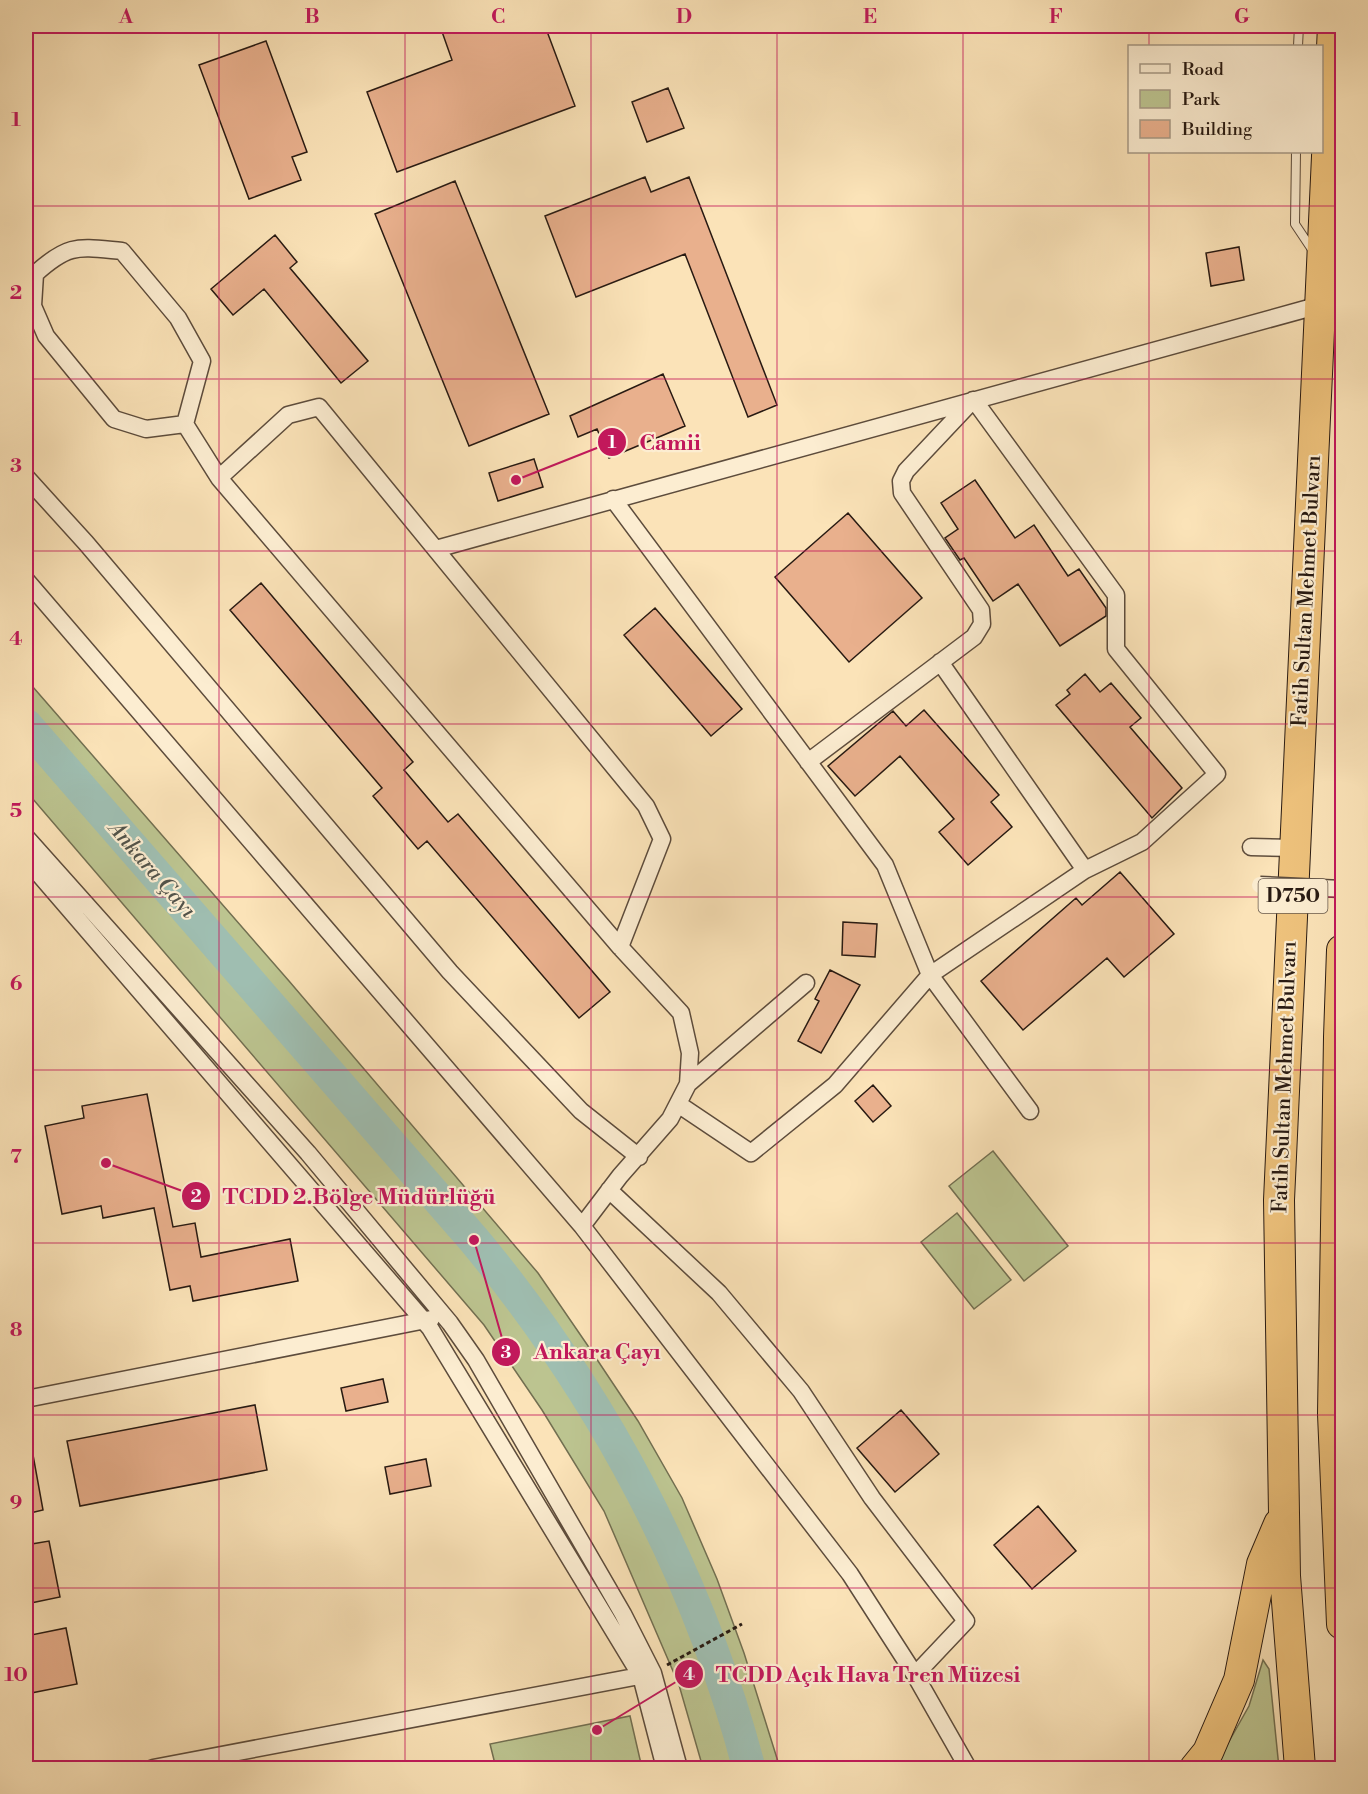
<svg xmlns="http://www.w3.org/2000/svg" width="1368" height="1794" font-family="'Libre Bodoni',serif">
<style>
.green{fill:#bcc490;stroke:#726f51;stroke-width:1.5}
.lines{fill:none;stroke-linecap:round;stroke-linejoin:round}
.river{stroke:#9fbeb1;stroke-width:33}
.building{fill:#e9b08d;stroke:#281a12;stroke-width:1.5}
.lane-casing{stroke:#5d4c3c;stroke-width:10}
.street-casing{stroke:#5d4c3c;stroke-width:19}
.highway-casing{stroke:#281a12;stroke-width:32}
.path{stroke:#281a12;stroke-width:3;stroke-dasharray:4.5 3;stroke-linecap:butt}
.lane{stroke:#fcedd1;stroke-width:8}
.street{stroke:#fcedd1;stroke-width:16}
.highway{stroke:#eec27c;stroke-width:30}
.street-bridge-casing{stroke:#5d4c3c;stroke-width:19;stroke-linecap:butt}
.street-bridge{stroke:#fcedd1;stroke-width:16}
.grid{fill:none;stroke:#c2185b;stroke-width:1.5;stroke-opacity:0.55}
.labels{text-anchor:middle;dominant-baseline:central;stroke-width:4.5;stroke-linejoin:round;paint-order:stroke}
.shield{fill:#fcedd1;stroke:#68594b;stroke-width:1.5}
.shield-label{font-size:20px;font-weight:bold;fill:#281a12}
.street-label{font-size:21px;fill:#281a12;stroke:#fcedd1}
.water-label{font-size:22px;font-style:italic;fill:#52534a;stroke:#fcedd1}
.leader{fill:none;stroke:#c2185b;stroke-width:2}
.callout-dot{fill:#c2185b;stroke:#fcedd1;stroke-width:2}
.mark-label{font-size:18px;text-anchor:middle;font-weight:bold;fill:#fff}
.callout-label{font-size:22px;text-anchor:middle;font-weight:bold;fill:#c2185b;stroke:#fcedd1;stroke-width:4.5;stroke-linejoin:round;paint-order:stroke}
.neatline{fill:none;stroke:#c2185b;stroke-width:2}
.grid-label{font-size:20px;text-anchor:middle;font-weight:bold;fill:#c2185b}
</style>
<rect width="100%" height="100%" fill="#fbe3b8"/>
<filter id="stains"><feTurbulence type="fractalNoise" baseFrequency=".00333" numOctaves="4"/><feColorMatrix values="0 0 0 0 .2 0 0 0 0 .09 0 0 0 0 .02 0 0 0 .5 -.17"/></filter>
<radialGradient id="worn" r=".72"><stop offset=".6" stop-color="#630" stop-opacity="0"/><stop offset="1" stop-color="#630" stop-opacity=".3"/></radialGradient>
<path class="green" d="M26,679L289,981L538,1273L586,1343L638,1421L682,1498L717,1579L744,1653L780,1768H703L679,1685L604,1511L542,1410L484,1325L26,791Z
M993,1151L1068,1246L1024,1281L949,1186Z
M957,1213L1011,1280L974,1309L921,1242Z
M1263,1660L1269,1669L1279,1768H1214L1249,1706Z
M630,1716L642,1768H496L490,1744Z"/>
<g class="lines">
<path class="river" d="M26,725L474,1240C602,1394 698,1574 749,1768"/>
</g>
<path class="building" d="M440,26H545L575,106L397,172L367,92L452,60Z
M266,41L307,152L292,157L301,180L249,199L199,65Z
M668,88L684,128L647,142L632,102Z
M645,177L651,192L689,177L777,405L748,417L685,254L576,297L545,216Z
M455,181L549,414L469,446L375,214Z
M275,235L297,262L290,268L368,361L341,383L264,289L233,315L211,289Z
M1239,247L1244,280L1211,286L1206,253Z
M663,374L685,426L609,458L597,429L578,437L570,416Z
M534,459L543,487L498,501L489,473Z
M975,480L1015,538L1034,525L1068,576L1079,569L1106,608V616L1060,646L1018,584L993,601L964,558L960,560L945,538L958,529L941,503Z
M848,513L922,598L849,662L775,577Z
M261,583L413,762L404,770L448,822L458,814L610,992L579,1018L427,841L418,849L373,796L382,788L230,610Z
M655,608L742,709L711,736L624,635Z
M1085,674L1100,692L1111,683L1141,718L1130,727L1182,788L1152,818L1056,705L1070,694L1067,690Z
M924,710L999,795L991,802L1012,827L968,865L939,832L954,819L900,756L855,796L828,766L893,711L906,726Z
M1120,872L1174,934L1124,977L1107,958L1023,1030L981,981L1076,898L1082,905Z
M843,922L877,924L875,957L842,955Z
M830,970L860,985L821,1053L798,1041L819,1001L815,999Z
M873,1085L891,1106L873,1122L855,1101Z
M147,1094L173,1227L195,1223L201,1257L290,1239L298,1281L193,1301L190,1286L170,1290L154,1208L103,1218L101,1206L62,1214L45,1126L84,1118L82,1106Z
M383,1379L388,1402L346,1411L341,1388Z
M255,1405L267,1470L80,1506L67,1441Z
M901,1410L939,1454L895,1492L857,1448Z
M33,1455L43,1510L26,1514V1456Z
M426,1459L431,1486L390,1494L385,1467Z
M1038,1506L1076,1551L1032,1589L994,1545Z
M49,1541L60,1597L26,1604V1545Z
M66,1628L77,1684L26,1694V1636Z"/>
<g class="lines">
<defs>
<path id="lane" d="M1298,46L1299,26
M1296,152L1295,224L1313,251"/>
<path id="street" d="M185,424L146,429L114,419L46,336L33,306L35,274C69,243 78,247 122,251L178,318L202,361L185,424L219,478L620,947L681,1013L690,1053L688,1084L670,1119L620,1176L582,1226
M26,477L86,543L450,972L581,1111L639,1157
M219,478L288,415L319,407L646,806L662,839L620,947
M613,499L885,865L930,975L1030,1111
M436,549L1320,305
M26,580L582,1226L850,1574L915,1675L968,1768
M940,662L1085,870
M808,762L974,637L982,624L981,610L902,493L901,481L906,471L973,400
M26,837L308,1153L450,1323L476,1360L623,1614L653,1673L679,1768
M1251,847L1295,848
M26,859L430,1328L641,1676L665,1768
M688,1084L806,983
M678,1104L751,1153L835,1085L930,975L1085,870L1142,842L1217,774L1116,649V595L974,400
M609,1190L719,1293L801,1391L872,1498L966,1621L915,1675
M26,1399L431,1319
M153,1768L650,1674"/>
<path id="highway" d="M1342,950L1339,1037L1333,1414L1342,1624
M1195,1768L1208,1752L1239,1680L1262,1564L1279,1524
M1300,1768L1285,1576L1279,1200L1333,26"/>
</defs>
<use href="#lane" class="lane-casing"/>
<use href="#street" class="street-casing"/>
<use href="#highway" class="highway-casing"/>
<path class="path" d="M667,1665L742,1624"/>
<use href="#lane" class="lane"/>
<use href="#street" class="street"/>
<use href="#highway" class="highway"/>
<defs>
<path id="street-bridge" d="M1260,885L1342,889"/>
</defs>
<use href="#street-bridge" class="street-bridge-casing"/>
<use href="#street-bridge" class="street-bridge"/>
</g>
<path class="grid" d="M219,26V1768M405,26V1768M591,26V1768M777,26V1768M963,26V1768M1149,26V46M1149,152V1768M26,206H1342M26,379H1342M26,551H1342M26,724H1342M26,897H1342M26,1070H1342M26,1243H1342M26,1415H1342M26,1588H1342"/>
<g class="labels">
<rect class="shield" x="1258.5" y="879" width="69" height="34" rx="4.5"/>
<g class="shield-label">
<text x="1293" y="896">D750</text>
</g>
<g class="street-label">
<text transform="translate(1307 591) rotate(-87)">Fatih Sultan Mehmet Bulvarı</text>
<text transform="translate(1285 1077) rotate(-88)">Fatih Sultan Mehmet Bulvarı</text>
</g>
<g class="water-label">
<text transform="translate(152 870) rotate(49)">Ankara Çayı</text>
</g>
</g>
<path class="leader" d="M516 480L612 442M106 1163L196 1196M474 1240L506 1352M597 1730L689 1674"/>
<g class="callout-dot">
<circle cx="516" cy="480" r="6"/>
<circle cx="106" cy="1163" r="6"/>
<circle cx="474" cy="1240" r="6"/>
<circle cx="597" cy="1730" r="6"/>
<circle cx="612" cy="442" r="15"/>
<circle cx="196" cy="1196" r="15"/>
<circle cx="506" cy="1352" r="15"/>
<circle cx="689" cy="1674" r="15"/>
</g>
<g class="mark-label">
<text x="612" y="448">1</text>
<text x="196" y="1202">2</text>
<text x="506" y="1358">3</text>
<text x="689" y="1680">4</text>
</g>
<g class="callout-label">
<text x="670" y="450">Camii</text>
<text x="359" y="1204">TCDD 2.Bölge Müdürlüğü</text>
<text x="597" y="1359">Ankara Çayı</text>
<text x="868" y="1682">TCDD Açık Hava Tren Müzesi</text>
</g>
<rect width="1368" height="1794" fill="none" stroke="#fbe3b8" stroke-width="66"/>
<rect x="1128" y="45" width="195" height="108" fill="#fcedd1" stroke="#a79985" stroke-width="1.5"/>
<rect x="1140" y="64" width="30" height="9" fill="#fcedd1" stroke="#a79985" stroke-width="1.5"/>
<text x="1182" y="75" font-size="18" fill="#281a12">Road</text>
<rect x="1140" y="90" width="30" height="18" fill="#bcc490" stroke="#a79985" stroke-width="1.5"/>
<text x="1182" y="105" font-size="18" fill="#281a12">Park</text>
<rect x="1140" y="120" width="30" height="18" fill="#e9b08d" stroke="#a79985" stroke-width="1.5"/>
<text x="1182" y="135" font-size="18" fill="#281a12">Building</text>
<rect x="33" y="33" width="1302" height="1728" class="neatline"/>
<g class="grid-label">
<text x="126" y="23">A</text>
<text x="312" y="23">B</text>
<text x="498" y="23">C</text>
<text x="684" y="23">D</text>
<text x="870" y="23">E</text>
<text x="1056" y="23">F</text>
<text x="1242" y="23">G</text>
<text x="16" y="126">1</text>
<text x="16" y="299">2</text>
<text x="16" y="472">3</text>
<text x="16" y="645">4</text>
<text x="16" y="817">5</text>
<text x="16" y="990">6</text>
<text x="16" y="1163">7</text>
<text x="16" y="1336">8</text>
<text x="16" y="1509">9</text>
<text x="16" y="1681">10</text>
</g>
<rect width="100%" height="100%" filter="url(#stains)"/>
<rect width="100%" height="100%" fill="url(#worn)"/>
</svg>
